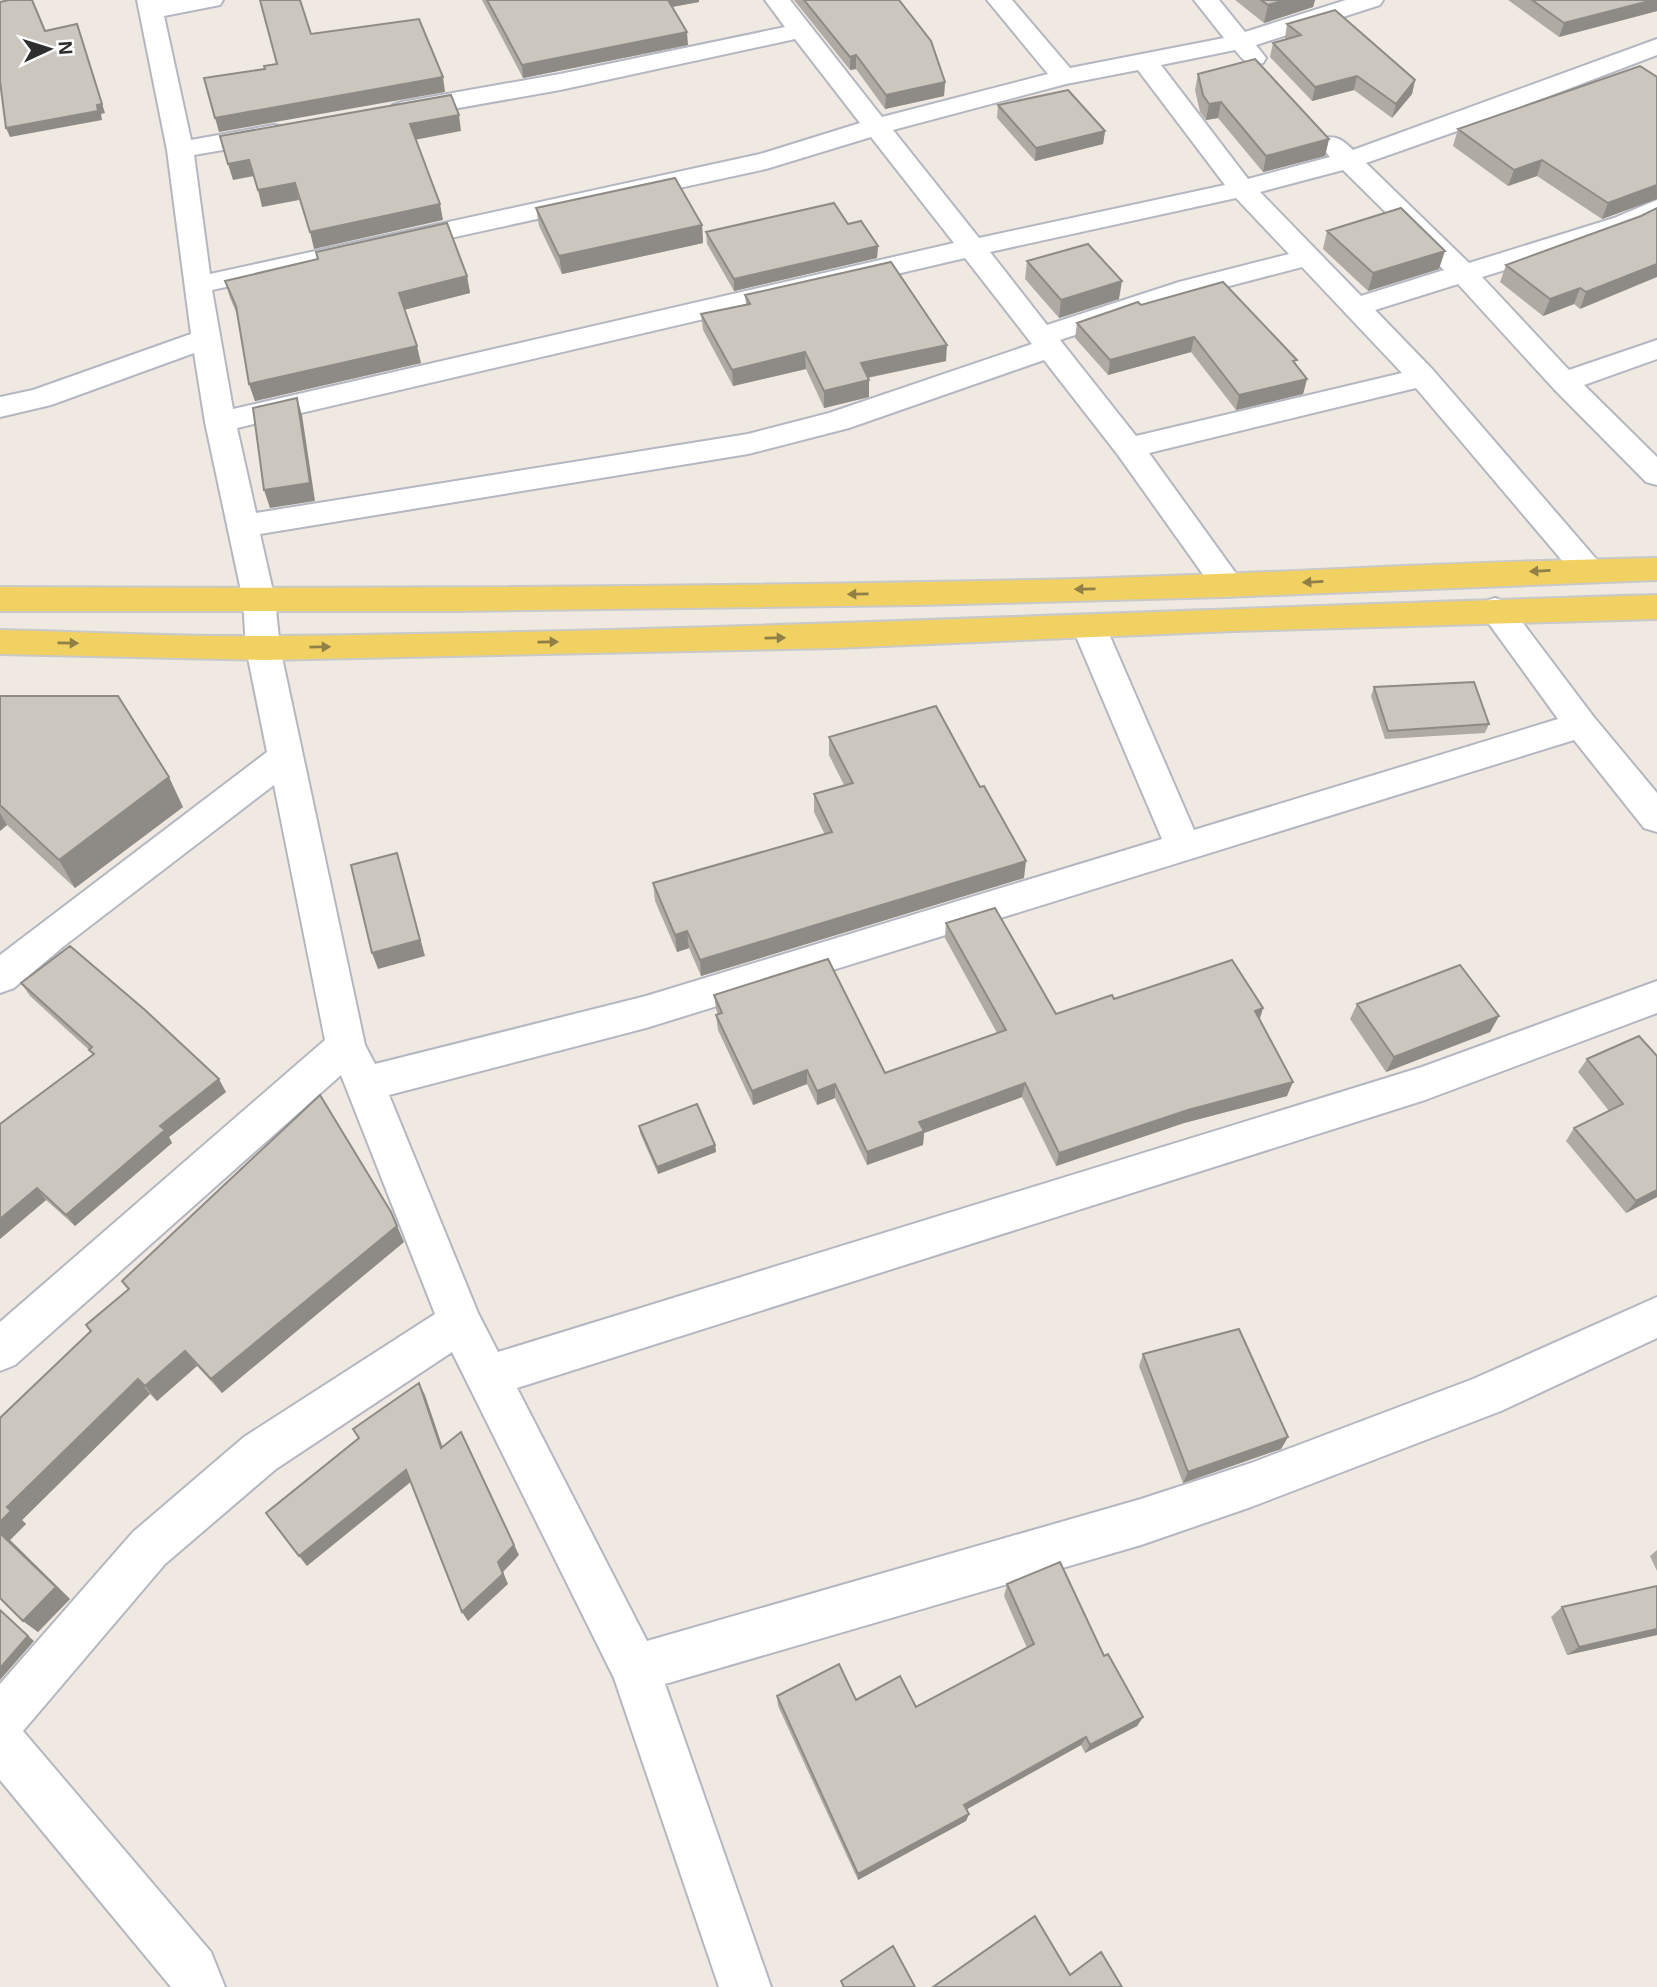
<svg xmlns="http://www.w3.org/2000/svg" width="1657" height="1987" font-family="Helvetica,sans-serif">
<style>
.lines{fill:none;stroke-linecap:round;stroke-linejoin:round}
.minor-casing{stroke:#b4b7c1;stroke-width:4}
.major-casing{stroke:#c9c9c9;stroke-width:4}
.minor{fill:#fff;fill-rule:evenodd}
.major{fill:#f2d163;fill-rule:evenodd}
.wall{fill:#afaba4}
.shaded-wall{fill:#8e8b86}
.building{fill:#cbc7bf;stroke:#8e8b86;stroke-width:2}
.oneway{fill:#908048}
</style>
<rect width="100%" height="100%" fill="#efe9e1"/>
<g class="lines">
<defs>
<path id="minor" d="M137,0H223L220,5L164,16L191,140L274,125L283,127L287,133L283,139L274,141L194,155L210,274L760,154L860,123L795,39L560,90L402,118L393,115L389,110L393,105L402,102L560,74L785,27L765,0H790L882,117L1048,74L987,0H1012L1070,68L1224,38L1194,0H1219L1245,32L1346,0H1383L1380,5L1256,45L1266,58L1263,63C1248,67 1244,61 1235,50L1161,65L1248,179L1330,157L1319,144L1323,138C1337,135 1343,140 1353,150L1657,39V55L1474,125L1366,163L1469,263L1614,218L1657,200V218L1634,230L1482,277L1569,370L1657,340V359L1584,385L1657,457V485L1646,482L1554,389L1458,284L1375,310L1433,370L1598,561L1603,569L1598,577L1587,580L1576,577L1416,388L1149,453L1245,586L1241,594L1229,597L1217,594L1118,455L1044,360L849,428L748,454L260,534L275,600L280,648L365,1045L375,1064L646,996L1162,839L1072,627L1077,619L1089,615L1101,619L1106,627L1194,830L1558,719L1479,610L1483,602L1495,598L1507,602L1593,716L1657,793V832L1644,828L1574,740L646,1028L389,1095L478,1313L498,1352L1422,1067L1657,981V1013L1425,1100L517,1388L647,1641L1141,1499L1251,1463L1473,1379L1657,1297V1338L1501,1411L1251,1507L1141,1545L665,1684L771,1987H719L614,1678L452,1352L276,1469L165,1564L23,1731L211,1952L225,1987H171L0,1780V1684L133,1532L244,1437L435,1314L341,1075L15,1365L0,1371V1322L325,1040L274,785L64,946L14,988L0,993V955L267,752L246,648L243,600L205,422L194,353L51,405L0,417V397L33,390L191,334L167,150ZM1138,70L1225,185L979,238L893,130L1066,84ZM871,137L954,243L233,409L212,290L766,169ZM1343,170L1444,270L1361,296L1260,192ZM1236,198L1289,254L1179,282L1047,325L990,252ZM965,258L1032,344L829,413L748,434L256,513L237,428ZM1302,267L1402,373L1136,436L1060,340L1199,294Z"/>
<path id="major" d="M1657,558V580L1224,597L918,605L459,611H0V587C358,589 716,587 1074,579C1269,574 1463,561 1657,558Z
M1657,595V619L1234,631L836,648L263,660L0,654V630C89,632 178,637 266,636C730,632 1194,608 1657,595Z"/>
</defs>
<use href="#minor" class="minor-casing"/>
<use href="#major" class="major-casing"/>
<use href="#minor" class="minor"/>
<use href="#major" class="major"/>
</g>
<path class="wall" d="M482,0H699V2L672,7L688,45L523,78Z
M794,0H899L945,82L944,96L885,109L856,69L850,70Z
M1235,0H1315L1313,7L1264,23Z
M1508,0H1657V11L1559,37Z
M1287,24L1415,80L1412,94L1392,118L1354,90L1312,101L1270,57L1273,43L1286,39L1285,38Z
M1198,74L1329,139L1325,156L1263,172L1218,118L1206,120L1200,112L1195,90Z
M1657,77V199L1602,219L1537,176L1508,186L1453,146L1458,129Z
M998,105L1105,131L1103,144L1035,161L997,118Z
M536,208L702,225L703,243L562,274L539,226Z
M1641,216L1580,309L1574,304L1543,316L1500,282L1506,265Z
M848,224L878,246L877,258L734,291L707,244L706,232Z
M1327,231L1439,269L1368,291L1323,249Z
M1027,261L1119,299L1059,318L1025,279Z
M467,276L470,293L404,310L421,363L255,401L249,384L237,314L230,298L225,281Z
M745,295L946,361L868,378L869,380V397L824,408L806,369L733,386L703,330L701,314L746,304Z
M1141,305L1296,365L1307,379L1303,394L1236,410L1191,352L1108,375L1075,338L1077,323Z
M1374,687L1489,724L1485,733L1385,739L1371,696Z
M0,696L183,807L75,888L7,825L0,831Z
M829,737L1024,878L701,976L689,948L677,952L655,901L653,883L825,835L814,812V794L844,785L829,755Z
M946,923L1056,1014L1114,999L1263,1008L1260,1019L1287,1096L1184,1123L1056,1166L1022,1097L924,1133L923,1145L867,1165L835,1098L817,1105L807,1084L753,1105L718,1030L716,1015H718L716,1009L714,995L885,1073L997,1033L945,938Z
M21,983L226,1092L169,1137L172,1143L75,1226L46,1200L0,1239V1124L93,1055L89,1050L30,996Z
M1357,1004L1499,1016L1490,1032L1386,1072L1350,1019Z
M1657,1056V1197L1626,1213L1566,1141L1574,1128L1609,1111L1578,1072L1587,1059Z
M639,1126L715,1145L716,1152L658,1174L640,1133Z
M404,1242L222,1393L197,1366L157,1401L150,1394L22,1520L26,1524L10,1540L70,1599L38,1632L23,1621L0,1598V1418L91,1331L129,1290L122,1281Z
M1143,1354L1288,1437L1281,1449L1183,1483L1139,1366Z
M1657,1550V1571L1650,1556Z
M1007,1584L1104,1656L1143,1717L1137,1726L1085,1753L1081,1745L967,1809L969,1814L966,1821L858,1880L778,1706L777,1696L856,1700L916,1707L1027,1648L1004,1596Z
M1562,1607L1657,1635L1567,1655L1551,1617Z"/>
<path class="shaded-wall" d="M665,0H699V2L666,8Z
M1285,0H1315L1313,7L1264,23L1268,5Z
M1653,0H1657V11L1559,37L1564,23Z
M77,24L105,113L101,114L102,120L10,137L6,128Z
M687,32L688,45L523,78L522,65Z
M856,55V69L850,70V57Z
M1357,76L1354,90L1312,101L1315,87Z
M443,77L445,92L219,132L215,118Z
M1415,80L1412,94L1392,118L1396,104Z
M945,82L944,96L885,109L886,95Z
M1221,102L1218,118L1206,120L1209,104Z
M459,115L461,131L414,140L410,124Z
M1105,131L1103,144L1035,161L1036,148Z
M1329,139L1325,156L1263,172L1266,156Z
M249,160L254,176L233,180L228,164Z
M1542,160L1537,176L1508,186L1514,170Z
M295,183L299,200L262,207L258,190Z
M1657,185V199L1602,219L1608,203Z
M440,204L443,220L314,249L310,232Z
M702,225L703,243L562,274L559,256Z
M878,246L877,258L734,291V279Z
M1445,251L1439,269L1368,291L1373,273Z
M1657,264V277L1580,309L1586,292Z
M467,276L470,293L403,310L399,293Z
M1122,281L1119,299L1059,318L1061,300Z
M1580,288L1574,304L1543,316L1550,299Z
M1194,337L1191,352L1108,375L1110,360Z
M947,345L946,361L860,379L861,363Z
M417,346L421,363L255,401L249,384Z
M805,352L806,369L733,386L732,370Z
M1307,379L1303,394L1236,410L1239,395Z
M869,380V397L824,408V391Z
M297,398L302,415L315,501L270,508L264,490Z
M169,777L183,807L75,888L59,860Z
M0,813L7,825L0,831Z
M397,853L425,956L378,969L372,953Z
M1026,861L1024,878L701,976L700,960Z
M687,931L689,948L677,952L675,935Z
M1263,1008L1258,1023L1255,1011Z
M1499,1016L1490,1032L1386,1072L1394,1057Z
M807,1070V1084L753,1105L752,1091Z
M219,1079L226,1092L169,1137L172,1143L75,1226L66,1215L160,1126Z
M1293,1082L1287,1096L1184,1123L1056,1166L1059,1153L1188,1110Z
M1025,1083L1022,1097L924,1133L923,1145L867,1165V1152L919,1122Z
M835,1084V1098L817,1105V1091Z
M715,1145L716,1152L658,1174L657,1167Z
M37,1188L46,1200L0,1239V1219Z
M1657,1190V1197L1626,1213L1636,1201Z
M391,1212L404,1242L222,1393L211,1379Z
M185,1351L197,1366L157,1401L145,1386Z
M138,1379L150,1394L22,1520L26,1524L10,1540L70,1599L38,1632L23,1621L0,1533V1522L7,1507Z
M419,1383L425,1395L447,1460L441,1448Z
M461,1432L519,1555L503,1572L508,1584L468,1621L462,1612L498,1562Z
M1288,1437L1281,1449L1183,1483L1188,1472Z
M406,1470L412,1481L307,1566L299,1556Z
M0,1610L34,1641L0,1680Z
M1657,1629V1635L1567,1655L1579,1647Z
M1143,1717L1137,1726L1085,1753L1090,1745Z
M1086,1737L1081,1745L962,1812L964,1805Z
M969,1814L966,1821L858,1880V1874Z"/>
<path class="building" d="M9,0H32L45,31L77,24L102,104L97,105L98,111L6,128L0,81V2Z
M260,0H300L311,34L419,19L443,77L215,118L204,78L265,69L264,66L277,64Z
M487,0H668L687,32L522,65Z
M804,0H899L931,41L945,82L886,95L856,55L850,57Z
M1261,0H1285L1268,5Z
M1532,0H1653L1564,23Z
M1335,10L1415,80L1396,104L1357,76L1315,87L1273,43L1301,35L1287,24Z
M1255,59L1329,139L1266,156L1221,102L1209,104L1203,95L1198,74Z
M1640,66L1657,77V185L1608,203L1542,160L1514,170L1458,129Z
M1068,90L1105,131L1036,148L998,105Z
M451,95L459,115L410,124L440,204L310,232L295,183L258,190L249,160L228,164L220,136Z
M675,178L702,225L559,256L536,208Z
M834,203L848,224L861,221L878,246L734,279L706,232Z
M1401,208L1445,251L1373,273L1327,231Z
M1657,208V264L1586,292L1580,288L1550,299L1506,265L1641,216Z
M447,223L467,276L399,293L417,346L249,384L236,306L225,281L318,259L316,252Z
M1088,244L1122,281L1061,300L1027,261Z
M891,262L947,345L861,363L869,380L824,391L805,352L732,370L701,314L750,304L745,295Z
M1223,282L1297,360L1293,361L1307,379L1239,395L1194,337L1110,360L1077,323L1138,302L1141,305Z
M297,398L310,483L264,490L253,408Z
M1474,682L1489,724L1388,731L1374,687Z
M0,696H118L169,777L59,860L0,805Z
M936,706L980,787L984,786L1026,861L700,960L687,931L675,935L653,883L832,832L814,794L853,783L829,737Z
M397,853L420,940L372,953L351,865Z
M995,908L1056,1014L1112,995L1114,999L1232,960L1263,1008L1255,1011L1293,1082L1188,1110L1059,1153L1025,1083L919,1122L924,1131L867,1152L835,1084L817,1091L807,1070L752,1091L716,1015L722,1013L714,995L828,959L885,1073L1006,1030L946,923Z
M70,946L145,1010L219,1079L160,1126L165,1130L66,1215L37,1188L0,1219V1124L94,1054L89,1050L92,1047L21,983Z
M1460,965L1499,1016L1394,1057L1357,1004Z
M1639,1036L1657,1056V1190L1636,1201L1574,1128L1623,1104L1587,1059Z
M320,1095L391,1212L397,1226L211,1379L185,1351L145,1386L138,1379L7,1507L11,1511L0,1522V1418L91,1331L86,1325L129,1289L122,1281Z
M697,1104L715,1145L657,1167L639,1126Z
M1239,1329L1288,1437L1188,1472L1143,1354Z
M419,1383L441,1448L461,1432L514,1545L498,1562L503,1574L462,1612L406,1470L299,1556L266,1513L359,1438L353,1429Z
M0,1533L56,1587L23,1621L0,1598Z
M1060,1562L1104,1656L1108,1654L1143,1717L1090,1745L1086,1737L964,1805L969,1814L858,1874L777,1696L839,1664L856,1700L900,1676L916,1707L1034,1644L1007,1584Z
M1657,1586V1629L1579,1647L1562,1607Z
M0,1610L28,1636L0,1668Z
M1035,1916L1070,1975L1101,1952L1122,1987H933Z
M893,1946L915,1987H844L841,1981Z"/>
<defs><path id="oneway-solid" d="M-6-.8H1V-3.2L6.5 0L1 3.2V.8H-6Z" transform="scale(1.75)"/></defs>
<g class="oneway">
<use href="#oneway-solid" transform="translate(1540 571) rotate(177)"/>
<use href="#oneway-solid" transform="translate(1313 582) rotate(177)"/>
<use href="#oneway-solid" transform="translate(1085 589) rotate(179)"/>
<use href="#oneway-solid" transform="translate(858 594) rotate(179)"/>
<use href="#oneway-solid" transform="translate(775 638) rotate(-1)"/>
<use href="#oneway-solid" transform="translate(548 642) rotate(-1)"/>
<use href="#oneway-solid" transform="translate(68 643) rotate(1)"/>
<use href="#oneway-solid" transform="translate(320 647) rotate(-1)"/>
</g>
<g transform="translate(49 49) rotate(86)" stroke="#ffffff" stroke-width="5" paint-order="stroke">
<path d="M0-5L12 26L0 18L-12 26Z" fill="#2e2e2e"/>
<text y="-10" font-size="19" font-weight="bold" text-anchor="middle" fill="#2e2e2e">N</text>
</g>
</svg>
